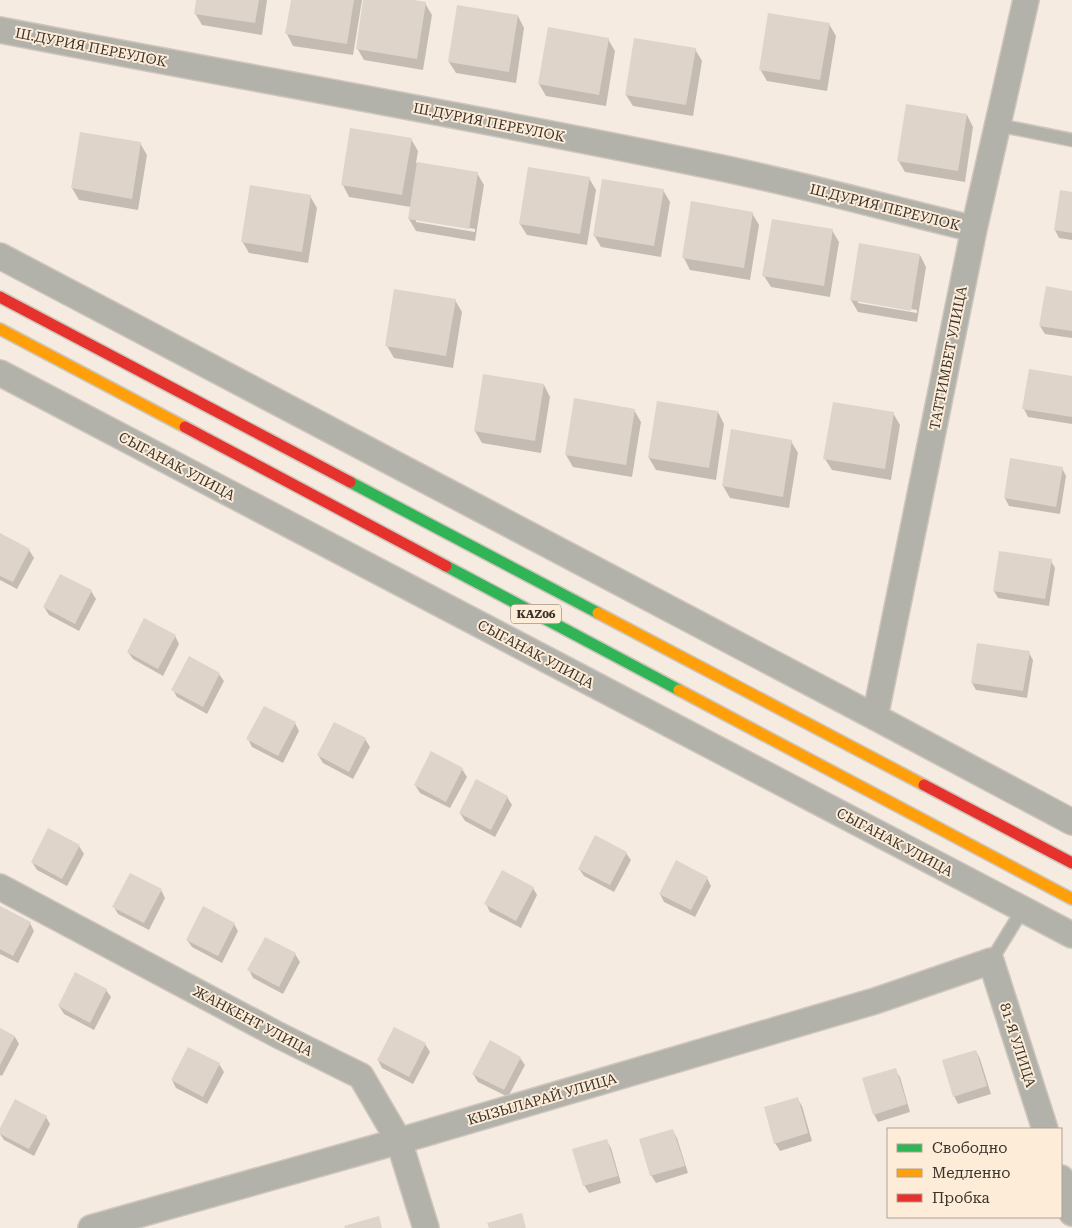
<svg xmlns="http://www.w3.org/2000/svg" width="1072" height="1228" font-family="'Roboto Serif',serif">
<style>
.shadow{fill:#0003;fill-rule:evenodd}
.building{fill:#dfd4c9}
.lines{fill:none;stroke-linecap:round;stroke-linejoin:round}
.lane-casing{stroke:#cec6bd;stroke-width:15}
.street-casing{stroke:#cec6bd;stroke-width:28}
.fast-casing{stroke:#cec6bd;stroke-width:14}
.slow-casing{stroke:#cec6bd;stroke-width:14}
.jam-casing{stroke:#cec6bd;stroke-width:14}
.lane{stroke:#b2b1aa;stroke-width:12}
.street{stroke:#b2b1aa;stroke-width:25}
.fast{stroke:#30b455;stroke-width:11}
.slow{stroke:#ff9f0a;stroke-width:11}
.jam{stroke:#e5322d;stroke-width:11}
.labels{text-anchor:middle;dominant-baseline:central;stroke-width:4;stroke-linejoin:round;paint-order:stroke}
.shield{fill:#fdecd8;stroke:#746a5f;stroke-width:1}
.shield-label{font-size:12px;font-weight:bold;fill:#3a332b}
.street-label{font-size:14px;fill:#3a332b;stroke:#fdecd8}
</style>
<rect width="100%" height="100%" fill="#f5ebe0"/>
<path class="shadow" d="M198,0H267L262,35L202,25L195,13Z
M292,0H362L353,55L293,46L287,34Z
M365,0H407L425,3L432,15L423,70L364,60L357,48Z
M518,16L524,28L516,83L456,73L449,62Z
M829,24L836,36L827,91L767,81L760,69Z
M608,39L615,51L606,106L546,96L539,84Z
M695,49L702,61L693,116L633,106L626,95Z
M967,115L973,127L965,182L905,172L898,160Z
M411,139L418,151L416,163L477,173L484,185L475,241L416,231L409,219L411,207L349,197L343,185ZM416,219L475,229V232L416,222Z
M140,143L147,155L138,210L79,200L72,188Z
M589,178L596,190L587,245L527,235L520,224Z
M663,190L670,202L661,257L601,247L594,235Z
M1072,193V240L1059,238L1055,230Z
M310,196L317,208L308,263L249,253L242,241Z
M752,213L759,225L750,280L690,270L684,258Z
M832,230L839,242L830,297L771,287L764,276Z
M920,255L926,267L917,322L858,312L851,300ZM858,300L917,310V313L858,303Z
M1072,292V338L1045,334L1040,326Z
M455,300L462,312L453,368L394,358L387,346Z
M1072,378V424L1028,417L1024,409Z
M544,385L550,397L541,453L482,443L475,431Z
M634,410L641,422L632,477L573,467L566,455Z
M718,412L724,424L716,480L656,470L649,458Z
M893,413L900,425L891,480L832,470L825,459Z
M732,431L791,441L798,453L789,508L730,498L723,486Z
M1062,468L1066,476L1060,514L1009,506L1005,498Z
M0,534L29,550L34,558L17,589L0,580Z
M1051,561L1055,568L1049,606L998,598L994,591Z
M91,591L96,599L79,631L49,615L44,607Z
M175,636L179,644L163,676L133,659L128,652Z
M1029,653L1033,660L1027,698L976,690L972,683Z
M219,674L224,681L207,714L177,697L173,690Z
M295,723L299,731L283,763L252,747L248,739Z
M365,739L370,747L353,779L323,763L318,755Z
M462,769L467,777L450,808L420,793L415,785Z
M507,797L512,805L495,837L465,821L460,813Z
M79,846L84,854L67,886L37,870L32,862Z
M626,853L631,860L614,892L584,876L579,869Z
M707,878L711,886L695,917L664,902L660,894Z
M533,888L537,895L521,928L490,912L486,904Z
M161,890L165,898L149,930L118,914L114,907Z
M0,907L30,923L34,931L18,963L0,954Z
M234,924L238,931L222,963L192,947L187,940Z
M295,954L300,962L283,994L253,978L249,970Z
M106,990L111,997L94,1030L64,1014L59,1006Z
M0,1029L15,1037L19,1044L2,1076L0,1075Z
M425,1044L430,1052L413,1084L382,1068L378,1060Z
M976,1051L980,1059L991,1094L958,1104L954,1096Z
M520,1058L525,1065L508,1097L478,1082L473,1074Z
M219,1064L224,1072L207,1104L176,1088L172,1080Z
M895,1070L900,1077L910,1112L878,1122L874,1114Z
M797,1098L802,1106L812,1141L780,1151L775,1143Z
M46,1117L50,1124L34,1156L4,1140L0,1134V1131Z
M673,1131L677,1138L688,1173L656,1183L651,1175Z
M606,1140L611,1148L621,1183L589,1193L584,1185Z"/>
<path class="building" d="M196,0H259L255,23L194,14Z
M291,0H354L347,44L285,34Z
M363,0H414L426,2L417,59L356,49Z
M457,5L518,15L509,72L448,62Z
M768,13L830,23L820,80L759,70Z
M548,27L609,38L599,95L538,84Z
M634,38L696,48L686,105L625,95Z
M906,104L967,114L958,171L897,161Z
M350,128L412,138L402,195L341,185Z
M80,132L141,142L132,199L71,188Z
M417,162L478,172L469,229L408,219Z
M528,167L590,177L580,234L519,224Z
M602,179L664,189L654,246L593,236Z
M250,185L311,195L302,252L241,242Z
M1060,190L1072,192V233L1054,230Z
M691,201L753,212L744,268L682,258Z
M772,219L833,229L824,286L762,276Z
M859,243L920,254L911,311L850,300Z
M1046,286L1072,291V331L1039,326Z
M394,289L456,299L446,356L385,346Z
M1029,369L1072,376V417L1022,409Z
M483,374L544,384L535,441L474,431Z
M574,398L635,409L626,465L565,455Z
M657,401L718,411L709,468L648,458Z
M833,402L894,412L885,469L823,459Z
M731,429L792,440L783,497L722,486Z
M1010,458L1063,467L1056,507L1004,498Z
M0,533L30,549L13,582L0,576Z
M999,551L1052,559L1045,599L993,591Z
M60,574L92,590L75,624L43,607Z
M144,618L176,635L158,669L127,652Z
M977,643L1030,651L1023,691L971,683Z
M189,656L220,673L203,707L171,690Z
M264,706L296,722L278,756L246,739Z
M334,722L366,738L349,772L317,755Z
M431,751L463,768L446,802L414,785Z
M476,779L508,796L491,830L459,813Z
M48,828L80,845L62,879L31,862Z
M595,835L627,852L610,885L578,869Z
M676,860L708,877L691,910L659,894Z
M502,870L534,887L516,921L484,904Z
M130,873L162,889L144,923L112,907Z
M0,906L31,922L13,956L0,949Z
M203,906L235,923L218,956L186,940Z
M265,937L296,953L279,987L247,970Z
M75,972L107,989L90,1023L58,1006Z
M394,1027L426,1043L409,1077L377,1060Z
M0,1028L15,1036L0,1065Z
M490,1040L521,1057L504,1090L472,1074Z
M188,1047L220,1063L203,1097L171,1080Z
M976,1050L987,1086L953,1097L942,1060Z
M896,1068L907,1104L873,1115L862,1078Z
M798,1097L808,1133L774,1144L764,1107Z
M15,1099L47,1116L29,1149L0,1134V1128Z
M673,1129L685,1166L650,1176L639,1139Z
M607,1139L618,1176L583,1186L572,1149Z
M522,1213L526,1228H489L487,1223Z
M379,1216L382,1228H345L344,1226Z"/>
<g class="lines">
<defs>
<path id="lane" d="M998,125L1072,140
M991,961L1023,909"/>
<path id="street" d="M0,30C237,76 475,117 712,166C800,184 887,208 974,229
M0,256L875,717L1072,822
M0,373L1072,935
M875,717L974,229L1026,0
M0,887L278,1035L361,1076L399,1141L426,1228
M1061,1178L1072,1213
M91,1228L399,1141L875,1001L991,961L1045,1129"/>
<path id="fast" d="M350,482L598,613
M446,566L679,690"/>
<path id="slow" d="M0,329L185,427
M598,613L924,785
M679,690L1072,899"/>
<path id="jam" d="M0,297L350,482
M185,427L446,566
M924,785L1072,863"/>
</defs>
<use href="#lane" class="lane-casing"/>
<use href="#street" class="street-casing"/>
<use href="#fast" class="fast-casing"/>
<use href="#slow" class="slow-casing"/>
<use href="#jam" class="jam-casing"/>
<use href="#lane" class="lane"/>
<use href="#street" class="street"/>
<use href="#fast" class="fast"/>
<use href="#slow" class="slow"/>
<use href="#jam" class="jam"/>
</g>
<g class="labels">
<rect class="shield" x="511" y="604.5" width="50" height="19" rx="4"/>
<g class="shield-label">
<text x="536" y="614">KАZ06</text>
</g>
<g class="street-label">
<text transform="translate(91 47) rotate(11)">Ш.ДУРИЯ ПЕРЕУЛОК</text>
<text transform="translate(489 122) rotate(11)">Ш.ДУРИЯ ПЕРЕУЛОК</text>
<text transform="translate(885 207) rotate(14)">Ш.ДУРИЯ ПЕРЕУЛОК</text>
<text transform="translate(948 358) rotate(-79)">ТАТТИМБЕТ УЛИЦА</text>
<text transform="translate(177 466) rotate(28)">СЫГАНАК УЛИЦА</text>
<text transform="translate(536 654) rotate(28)">СЫГАНАК УЛИЦА</text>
<text transform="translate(895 842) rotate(28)">СЫГАНАК УЛИЦА</text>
<text transform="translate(253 1021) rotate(28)">ЖАНКЕНТ УЛИЦА</text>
<text transform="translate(1018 1045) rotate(72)">81-Я УЛИЦА</text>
<text transform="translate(542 1099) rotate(-16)">КЫЗЫЛАРАЙ УЛИЦА</text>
</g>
</g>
<rect x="887" y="1128" width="175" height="90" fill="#fdecd8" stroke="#afa293"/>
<rect x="897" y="1144" width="25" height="8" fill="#30b455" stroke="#afa293"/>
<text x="932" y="1153" font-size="15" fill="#3a332b">Свободно</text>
<rect x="897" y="1169" width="25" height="8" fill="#ff9f0a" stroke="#afa293"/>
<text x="932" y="1178" font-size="15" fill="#3a332b">Медленно</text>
<rect x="897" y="1194" width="25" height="8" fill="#e5322d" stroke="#afa293"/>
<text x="932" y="1203" font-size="15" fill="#3a332b">Пробка</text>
</svg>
